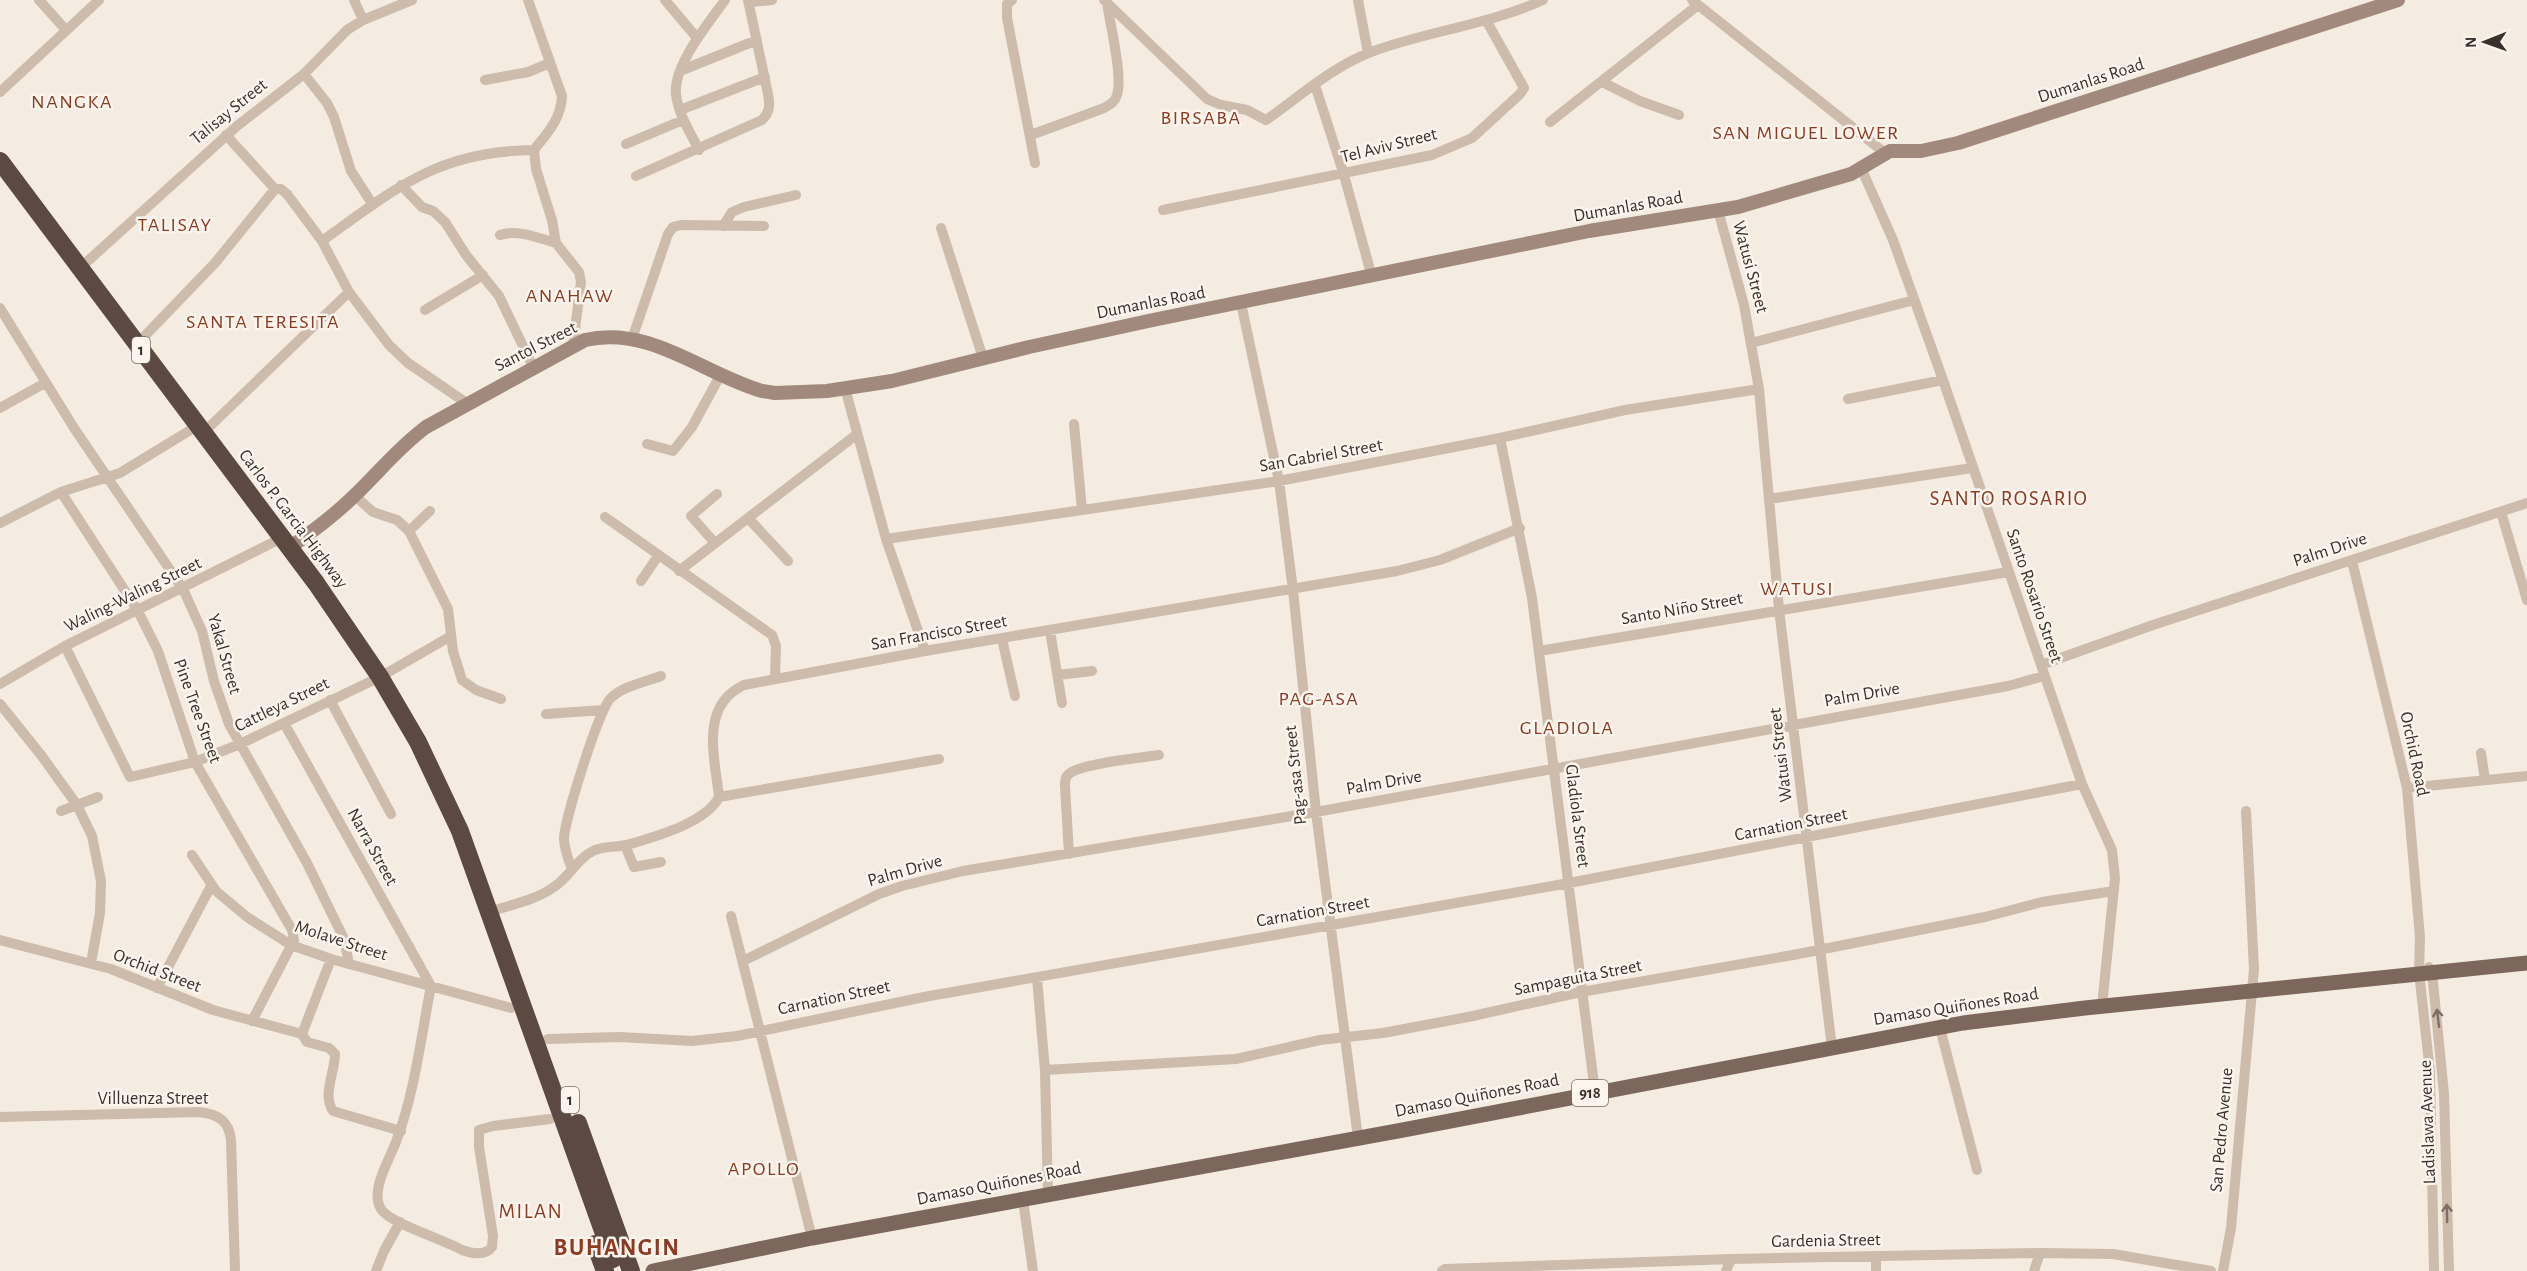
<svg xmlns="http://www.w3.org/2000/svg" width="2527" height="1271" font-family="'Alegreya Sans',sans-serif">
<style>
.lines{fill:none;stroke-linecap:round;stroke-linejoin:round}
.street{stroke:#cdbbac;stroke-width:10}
.secondary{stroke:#a18a7d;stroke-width:14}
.primary{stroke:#7d675c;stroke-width:15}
.highway{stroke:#5c4a42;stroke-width:18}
.oneway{stroke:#7d6f65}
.labels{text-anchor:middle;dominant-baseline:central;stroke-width:5;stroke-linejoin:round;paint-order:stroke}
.shield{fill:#fbf5ee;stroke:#756b66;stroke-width:1.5}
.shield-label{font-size:16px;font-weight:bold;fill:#3b302b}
.street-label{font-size:18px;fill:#3b302b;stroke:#fbf5ee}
.neighbourhood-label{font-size:20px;letter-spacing:1.5px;fill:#8c3b22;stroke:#fbf5ee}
.quarter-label{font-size:21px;letter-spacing:1.5px;fill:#8c3b22;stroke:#fbf5ee}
.district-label{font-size:24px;font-weight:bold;letter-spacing:1.5px;fill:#8c3b22;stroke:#fbf5ee}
</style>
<rect width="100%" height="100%" fill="#f4ebe1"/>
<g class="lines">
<path class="street" d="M39,0L66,30
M354,0L363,20
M528,0L562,96C561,119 548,132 534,150L536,169L552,220L556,243L579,272L581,282L573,345
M665,0L697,38
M1012,0L1007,4V18L1035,163
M1104,0L1207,99L1221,105L1247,110L1266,120C1299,97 1332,67 1371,52C1427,31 1488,25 1543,0
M1358,0L1368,53
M1692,0L1885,153
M749,2L772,0
M680,71L757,40
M304,74L327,103L334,117L351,171L373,205
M485,80L528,72L550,63
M1602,82L1640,101L1679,115
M1315,85L1344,175L1372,277
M0,92L99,0
M680,110L765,77
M1550,122L1698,5
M226,135L275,189H281L287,194L322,241L349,292L389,345L408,363L468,404
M1031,135L1104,108C1111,104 1115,102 1117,95C1123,76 1110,24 1107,3
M626,144L683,120
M699,150C690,132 678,114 676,94C673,65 709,23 725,0
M1862,170L1893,240L1943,380L2082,784L2112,850L2115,878L2102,1006
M636,176L762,120C770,112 770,105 768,94L748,0
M401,185L422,207L433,211L445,222L466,255L499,296L533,367
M1163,210L1432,155L1472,138L1520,94L1524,88L1486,20
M1718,210L1744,305L1759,389L1779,609L1832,1048
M723,226L732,212L744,207L796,195
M941,228L983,358
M500,235C518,229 538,238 556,243
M322,241C396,188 438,151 534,150
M79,269L237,126L304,74L347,30L363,20L412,0
M1241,303L1279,481L1293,590L1316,812L1358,1138
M0,308L74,428L183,589L202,631L214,681L229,724L307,863L344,939L349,964
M425,310L483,275
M632,339L668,234L673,227L681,225L764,226
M1751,343L1914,300
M137,344L215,263L275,189
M845,388L886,539L925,651
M1848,399L1943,380
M0,408L45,383
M1074,424L1082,510
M202,434L349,292
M1500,438L1532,598L1595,1092
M647,444L673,451L692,427L721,374
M61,492L138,611L158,651L195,762L292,930L294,940L252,1021
M355,496L373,512L397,520L409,531L448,609L453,651L462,680L476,690L501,699
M1769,499L1972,468
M2501,512L2527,600
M605,517L772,635L776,646L775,678
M748,518L788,561
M0,523L61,492L120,473L197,426
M409,531L430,511
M886,539L1279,481L1500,438L1625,410L1759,389
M715,543L691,516L717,494
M2352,561L2407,788L2420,937L2419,972L2430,1072L2434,1271
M679,571L856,435
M641,581L658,556
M1050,631L1062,703
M1002,639L1015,696
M65,646L130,777L195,762L240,744L380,677L451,636
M1539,651L2008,572
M2041,665L2153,625L2527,503
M1058,675L1092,671
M0,684L65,646L282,538
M330,700L391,814
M0,704L41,755L77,805L92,836L101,881L100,913L91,963
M546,714L603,710
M284,723L431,986C421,1037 415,1091 397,1139C391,1158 369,1190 381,1209C389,1223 445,1240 462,1250C473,1254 485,1256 492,1247L493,1236L479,1147V1130L493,1126L550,1119
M2481,753L2485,780
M2407,788L2527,776
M719,797L939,759
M61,811L98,797
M625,845L634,867L661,862
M1069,854L1065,786C1065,781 1065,776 1070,773C1085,763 1139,758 1159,755
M192,855L216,891L247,917L291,945L331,959L511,1008
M572,869C568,859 564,848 564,838C565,819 599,708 611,698C623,686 645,682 661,676
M489,912C510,905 536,900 554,887C570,877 577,858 595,850C605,846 617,847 627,845C654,837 706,823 719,797C715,758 699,706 744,685L925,651L1397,571L1440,560L1520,528
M731,916L812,1238
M0,940L111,969L213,1010L302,1034
M743,961L879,894L902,886L963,871L1316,812L2008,686L2044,676
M2429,967L2432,972L2444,1094L2449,1271
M1037,978L1045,1070L1048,1194
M157,988L211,886
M1940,1028L1977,1170
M302,1034L307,1042L329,1048L335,1054C335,1072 322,1095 333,1111L401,1131
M302,1034L331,959
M548,1039L619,1037L692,1041L737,1036L924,997L1569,883L2082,784
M1045,1070L1236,1059L1320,1040L1383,1033L1473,1016L1581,992L1793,955L1985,917L2042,902L2114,891
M0,1117L199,1112C218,1114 229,1121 231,1140L235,1271
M1023,1200L1033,1271
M1876,1257V1271
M376,1271L384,1251L400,1222
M1442,1271L1445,1269L1731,1259L2040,1253L2113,1254L2211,1271
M1726,1271L1731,1259
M2034,1271L2040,1253
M2223,1271L2231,1228L2254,969L2246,811"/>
<path class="secondary" d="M289,548C312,532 335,515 355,495C379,472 399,447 426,427L585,340C650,325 703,374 762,391L775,393L827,391L892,381L1029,347L1153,320L1589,231L1738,207L1851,174L1890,151H1921L1958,143L2398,0"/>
<path class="primary" d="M653,1271L812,1238L1403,1130L1963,1023L2085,1008L2527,963"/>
<path class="highway" d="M0,161L316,583L380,677L418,742L460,831L613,1259
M578,1123L631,1271
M595,1244L605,1271"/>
</g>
<defs><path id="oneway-shaft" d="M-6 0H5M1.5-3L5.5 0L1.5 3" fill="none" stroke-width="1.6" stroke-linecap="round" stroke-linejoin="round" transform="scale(1.5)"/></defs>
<g class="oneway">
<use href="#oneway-shaft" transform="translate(2438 1018) rotate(-97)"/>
<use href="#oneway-shaft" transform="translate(2447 1213) rotate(-91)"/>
</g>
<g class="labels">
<g class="shield">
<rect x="132" y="337" width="18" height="26" rx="4.5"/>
<rect x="1572" y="1080" width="36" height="26" rx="4.5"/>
<rect x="561" y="1087" width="18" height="26" rx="4.5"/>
</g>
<g class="shield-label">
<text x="141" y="350">1</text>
<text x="1590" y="1093">918</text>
<text x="570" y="1100">1</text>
</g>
<g class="street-label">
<text transform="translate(2091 81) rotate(-18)">Dumanlas Road</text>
<text transform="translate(229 112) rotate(-39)">Talisay Street</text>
<text transform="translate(1389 146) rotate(-14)">Tel Aviv Street</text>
<text transform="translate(1628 207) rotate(-10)">Dumanlas Road</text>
<text transform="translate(1750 267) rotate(75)">Watusi Street</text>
<text transform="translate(1151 303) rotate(-11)">Dumanlas Road</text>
<text transform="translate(536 347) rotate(-27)">Santol Street</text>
<text transform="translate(1321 456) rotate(-10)">San Gabriel Street</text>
<text transform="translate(293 519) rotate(53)">Carlos P. Garcia Highway</text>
<text transform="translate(2330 550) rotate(-18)">Palm Drive</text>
<text transform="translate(133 595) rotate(-26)">Waling-Waling Street</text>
<text transform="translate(2034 596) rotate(71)">Santo Rosario Street</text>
<text transform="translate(1682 609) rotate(-10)">Santo Niño Street</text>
<text transform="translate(939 633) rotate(-10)">San Francisco Street</text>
<text transform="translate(224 654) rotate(74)">Yakal Street</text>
<text transform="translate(1862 695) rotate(-10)">Palm Drive</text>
<text transform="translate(282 705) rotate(-26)">Cattleya Street</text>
<text transform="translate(197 711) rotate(70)">Pine Tree Street</text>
<text transform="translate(2414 754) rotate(78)">Orchid Road</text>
<text transform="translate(1781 755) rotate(-97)">Watusi Street</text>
<text transform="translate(1296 775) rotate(-96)">Pag-asa Street</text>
<text transform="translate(1384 783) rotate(-10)">Palm Drive</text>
<text transform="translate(1577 816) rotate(83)">Gladiola Street</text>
<text transform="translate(1791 825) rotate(-11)">Carnation Street</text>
<text transform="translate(372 847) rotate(61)">Narra Street</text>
<text transform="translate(905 871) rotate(-16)">Palm Drive</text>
<text transform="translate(1313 912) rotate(-10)">Carnation Street</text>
<text transform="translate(341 941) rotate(18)">Molave Street</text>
<text transform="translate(157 971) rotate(21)">Orchid Street</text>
<text transform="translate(1578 978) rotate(-11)">Sampaguita Street</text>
<text transform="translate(834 998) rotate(-12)">Carnation Street</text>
<text transform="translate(1956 1007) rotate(-9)">Damaso Quiñones Road</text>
<text transform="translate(1477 1096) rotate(-11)">Damaso Quiñones Road</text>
<text x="153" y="1099">Villuenza Street</text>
<text transform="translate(2428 1122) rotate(-92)">Ladislawa Avenue</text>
<text transform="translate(2222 1130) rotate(-85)">San Pedro Avenue</text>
<text transform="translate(999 1184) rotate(-11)">Damaso Quiñones Road</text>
<text transform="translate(1826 1241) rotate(-1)">Gardenia Street</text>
</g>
<g class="neighbourhood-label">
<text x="72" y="102">NANGKA</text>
<text x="1201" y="118">BIRSABA</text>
<text x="1806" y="133">SAN MIGUEL LOWER</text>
<text x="175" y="225">TALISAY</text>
<text x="570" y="296">ANAHAW</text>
<text x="263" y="322">SANTA TERESITA</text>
<text x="1797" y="589">WATUSI</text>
<text x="1319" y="699">PAG-ASA</text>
<text x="1567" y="728">GLADIOLA</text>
<text x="764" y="1169">APOLLO</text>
</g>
<g class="quarter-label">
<text x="2009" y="498">SANTO ROSARIO</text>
<text x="531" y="1211">MILAN</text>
</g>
<g class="district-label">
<text x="617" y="1248">BUHANGIN</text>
</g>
</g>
<g transform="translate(2485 42) rotate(269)" stroke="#fbf5ee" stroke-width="4.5" paint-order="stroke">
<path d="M0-4.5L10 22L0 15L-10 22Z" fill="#3b302b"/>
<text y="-9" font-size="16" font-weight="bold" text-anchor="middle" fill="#3b302b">N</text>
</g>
</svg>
